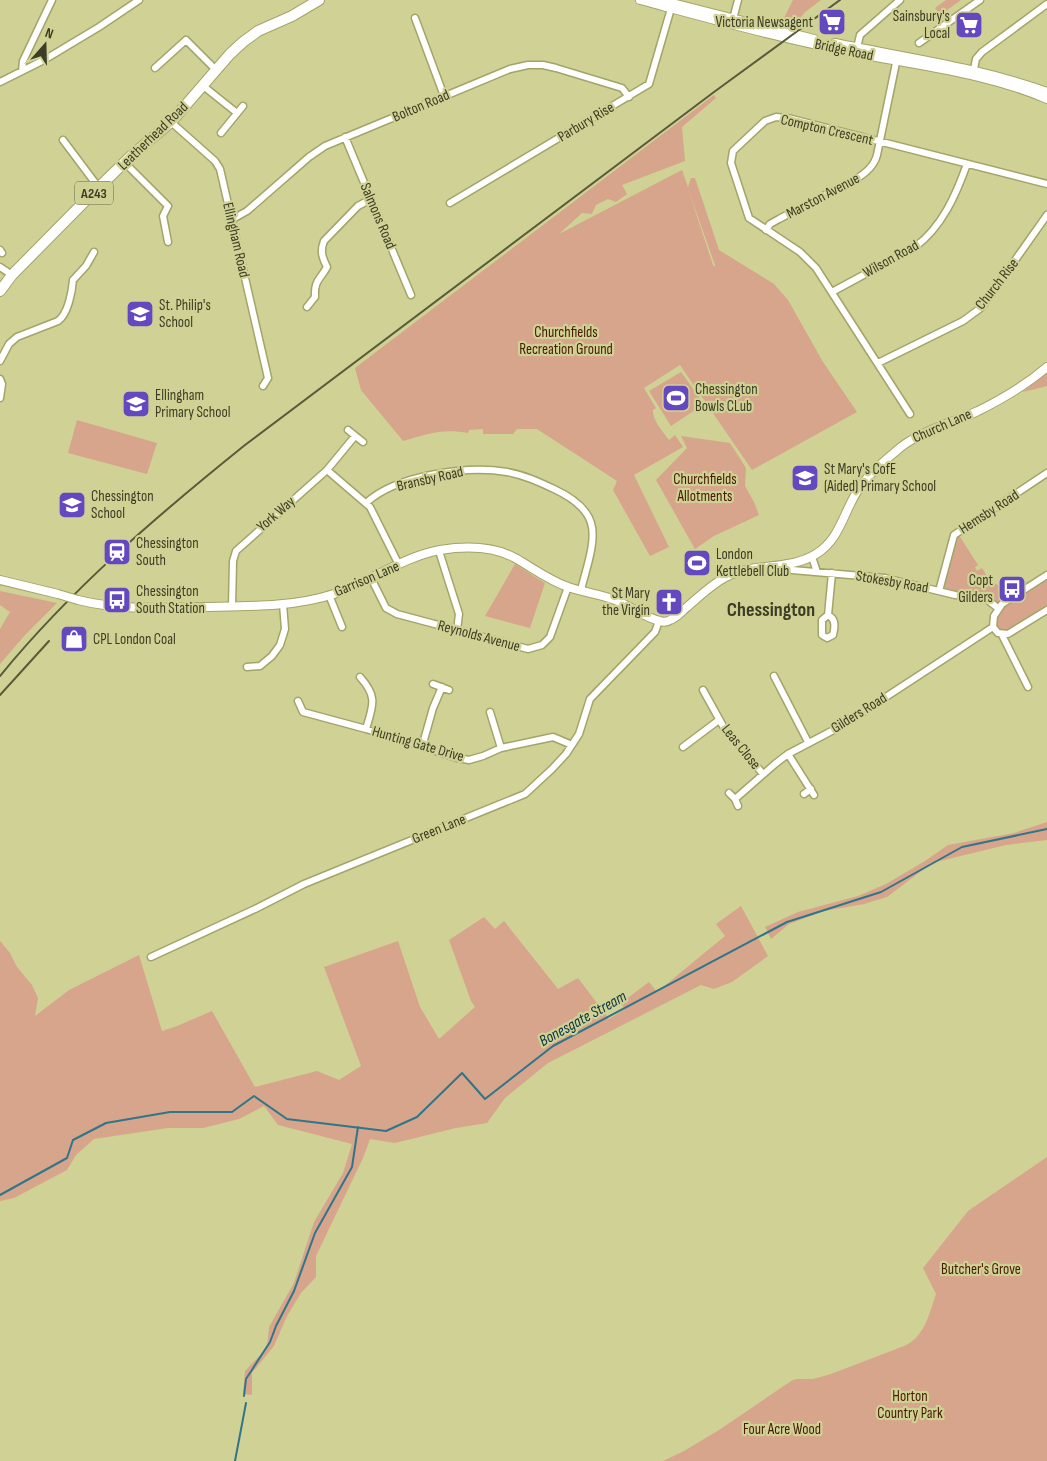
<svg xmlns="http://www.w3.org/2000/svg" width="1047" height="1461" font-family="'Sofia Sans Condensed',sans-serif">
<style>
.green{fill:#d7a58b;fill-rule:evenodd}
.lines{fill:none;stroke-linecap:round;stroke-linejoin:round}
.stream{stroke:#307588;stroke-width:2}
.minor-casing{stroke:#a3a468;stroke-width:9}
.tertiary-casing{stroke:#a3a468;stroke-width:10}
.trunk-casing{stroke:#a3a468;stroke-width:12}
.minor{stroke:#fff;stroke-width:6}
.tertiary{stroke:#fff;stroke-width:8}
.trunk{stroke:#fff;stroke-width:10}
.rail{stroke:#595a3a;stroke-width:2}
.tertiary-bridge-casing{stroke:#a3a468;stroke-width:10;stroke-linecap:butt}
.tertiary-bridge{stroke:#fff;stroke-width:8}
.labels{text-anchor:middle;dominant-baseline:central;stroke-width:4.5;stroke-linejoin:round;paint-order:stroke}
.shield{fill:#d0d194;stroke:#686946;stroke-width:1}
.shield-label{font-size:14px;font-weight:bold;fill:#3c3d24}
.poi-label{font-size:15px;fill:#3c3d24;stroke:#d0d194;text-anchor:start}
.street-label{font-size:15px;fill:#3c3d24;stroke:#d0d194}
.park-label{font-size:15px;fill:#471900;stroke:#d0d194}
.water-label{font-size:16px;font-style:italic;fill:#083344;stroke:#d0d194}
.district-label{font-size:20px;font-weight:bold;fill:#3c3d24;stroke:#d0d194}
</style>
<rect width="100%" height="100%" fill="#d0d194"/>
<path class="green" d="M793,0H821L805,12L793,27L781,24Z
M946,0H961L940,15L935,8Z
M714,95L716,98L682,127L685,161L622,185L627,194L616,202L608,199L596,205L592,214L582,213L559,234L682,170L688,187L691,178H695L719,250L774,284L788,300L823,362L857,412L752,470L680,365L644,388L656,408L653,410C652,420 663,432 669,440L675,435L683,447L634,475L669,547L650,556L613,490L617,481L537,429H517L513,434H483V429L469,430L468,433C443,428 427,434 403,441L361,390L355,368ZM688,189L715,265V267L713,265Z
M681,372L704,404L671,426L649,391Z
M1047,373V386L1023,392L1024,391Z
M77,420L157,443L147,474L68,453Z
M681,436L730,443L746,468L745,486L754,502L759,515L714,536L695,549L656,480L687,448Z
M957,532L978,565L975,567L977,571L982,568L990,581L1000,586L1009,598L1047,575V610L1008,634L995,630L998,608L985,598L939,591Z
M515,564L545,583L530,628L485,616Z
M0,591L57,603L25,635L0,664V629L10,612L0,605Z
M1047,822V840L1006,845L932,863L887,897L864,904L824,911L789,924L771,939L765,927L798,912L858,896L886,884L925,861L948,845L1014,833Z
M741,906L768,956L732,982L714,989L701,985L548,1063L505,1098L487,1123L456,1128L395,1143L370,1139L363,1158L316,1256V1277L301,1293L287,1316L274,1346L252,1373V1395L243,1394L245,1371L267,1348L269,1327L294,1283L314,1222L343,1173L352,1144L278,1125L264,1106L239,1119L203,1128H168L94,1139L76,1155L67,1170L14,1198L0,1201V941L10,953L17,967L32,985L38,998L35,1016L69,990L139,955L162,1031L177,1026L212,1011L255,1087L317,1071L339,1080L361,1066L324,967L398,941L420,1007L439,1039L475,1007L471,1001L449,940L484,917L495,929L504,921L558,989L578,978L609,1019L625,1009L621,1003L649,982L657,992L725,936L716,924Z
M1047,1157V1461H663L684,1451L719,1430L791,1381L796,1379H813L831,1374L904,1346C925,1337 929,1314 936,1294L923,1268L968,1211Z"/>
<g class="lines">
<path class="stream" d="M0,1195L67,1158L73,1140L106,1123L170,1112H232L254,1096L287,1119L386,1131L417,1117L462,1073L485,1099L553,1046L787,922L881,892L962,847L1047,829
M244,1396L246,1379L270,1342L276,1326L294,1291L315,1233L352,1167L358,1127
M235,1461L246,1403"/>
<defs>
<path id="minor" d="M415,18L444,96
M732,23L738,0
M919,43L980,0
M857,48L860,35L900,0
M155,68L186,40L216,70
M974,69L976,59L982,52L1047,4
M22,71L23,61L52,0
M0,82L44,60L99,27L139,0
M202,85L237,113
M171,122L215,161L220,169L268,378L263,386
M221,133L243,106
M345,137L411,295
M63,140L99,188
M125,163L168,206L163,216L168,242
M450,203L649,84L672,5
M231,220L247,211L309,157L325,146L510,69L528,65H543L556,68L622,88L629,97
M766,230L770,224L779,219L854,180C865,174 874,167 877,155L897,58
M0,250L2,253
M0,267L12,275
M832,292L915,247C942,227 956,195 967,164
M307,307L315,297C314,280 320,280 327,267C322,257 320,251 324,241L358,206L371,199
M0,361L9,344L17,337L58,321C68,314 72,292 73,280L86,266L94,252
M878,363L963,321L982,307L1047,215
M0,379L2,384L0,398
M910,414L816,268L800,252L749,218L731,163L733,151L765,121L776,117L788,118L1047,184
M348,430L363,442
M327,470L370,507L399,565
M366,503C396,475 468,465 507,472C524,475 539,482 554,489C569,496 586,506 591,523C597,541 585,572 581,590
M439,551L459,614L457,630
M812,557L817,572
M785,564L786,568L792,570L885,578L955,595C962,596 966,595 972,595C982,594 990,602 998,608
M1047,575L1002,604L994,616L993,627L998,633L1008,634L1047,610
M371,578L386,608L397,614L528,649L542,645L550,637L568,587
M939,591L954,535L1047,473
M329,595L342,627
M232,606L233,561L236,551L327,470L355,436
M828,615C836,619 835,627 833,635L827,638L822,635V620Z
M828,615L832,573
M1002,635L1028,687
M247,667L260,666L272,656L280,645L285,629L283,604
M774,676L808,742
M360,677C378,697 373,705 366,729
M433,684L449,690
M703,690L723,726L763,774
M298,701L303,712L366,729L457,758L469,760L483,756L501,748L553,737L572,745
M490,712L501,748
M422,747L433,708L442,687
M683,747L719,720
M788,754L814,795
M729,793L735,799
M804,794L811,789
M738,806L735,799L775,764L788,754L843,725L993,627
M151,957L255,909L304,884L525,794L552,769L566,754L579,734L590,699L655,632L659,621"/>
<path id="tertiary" d="M640,0C715,20 790,41 866,55C927,67 989,74 1047,99
M660,0L814,39
M835,43C907,58 977,67 1047,92
M0,580L58,594
M78,600C118,610 158,608 198,607C243,606 291,608 334,594C370,582 402,557 440,550C465,546 493,546 515,558C533,568 548,580 568,587C585,593 603,594 620,602C633,608 646,618 660,621C663,622 667,622 670,620C677,618 682,611 687,607C700,596 712,584 726,577C754,562 789,571 816,554C841,539 844,509 860,487C869,474 883,462 895,452C918,431 950,424 978,411C1002,399 1026,385 1047,367"/>
<path id="trunk" d="M0,291L12,275L93,193L131,156L171,122L230,54L243,42L258,31L292,16L319,0"/>
</defs>
<use href="#minor" class="minor-casing"/>
<use href="#tertiary" class="tertiary-casing"/>
<use href="#trunk" class="trunk-casing"/>
<use href="#minor" class="minor"/>
<use href="#tertiary" class="tertiary"/>
<use href="#trunk" class="trunk"/>
<path class="rail" d="M0,676C71,589 158,515 245,445L714,92L840,0
M0,695L49,641"/>
<defs>
<path id="tertiary-bridge" d="M58,594L78,600"/>
</defs>
<use href="#tertiary-bridge" class="tertiary-bridge-casing"/>
<use href="#tertiary-bridge" class="tertiary-bridge"/>
</g>
<defs>
<symbol id="supermarket-square" viewBox="-11 -11 22 22"><rect x="-9" y="-9" width="18" height="18" rx="4" fill="#6448c0" stroke="#d0d194"/><path d="M-6-5.5h2.5l.6 2H6L4.5 2H-2.5L-4.4-4H-6ZM-1.5 3.2a1.3 1.3 0 1 0 .1 0ZM3 3.2a1.3 1.3 0 1 0 .1 0Z" fill="#fff"/></symbol>
<symbol id="school-square" viewBox="-11 -11 22 22"><rect x="-9" y="-9" width="18" height="18" rx="4" fill="#6448c0" stroke="#d0d194"/><path d="M0-5L7-2L0 1L-7-2ZM-4 1L0 2.5L4 1V4Q0 6-4 4Z" fill="#fff"/></symbol>
<symbol id="stadium-square" viewBox="-11 -11 22 22"><rect x="-9" y="-9" width="18" height="18" rx="4" fill="#6448c0" stroke="#d0d194"/><path d="M0-5a6.5 5 0 1 0 0 10a6.5 5 0 1 0 0-10ZM-3.5-1.8h7v3.6h-7Z" fill="#fff"/></symbol>
<symbol id="station-square" viewBox="-11 -11 22 22"><rect x="-9" y="-9" width="18" height="18" rx="4" fill="#6448c0" stroke="#d0d194"/><path d="M-3-6H3Q5-6 5-4V2Q5 4 3 4L4.5 6H3L1.5 4h-3L-3 6H-4.5L-3 4Q-5 4-5 2V-4Q-5-6-3-6ZM-3.5-4v3h7v-3ZM-3.5 1v1.5H-2V1ZM2 1v1.5H3.5V1Z" fill="#fff"/></symbol>
<symbol id="bus-square" viewBox="-11 -11 22 22"><rect x="-9" y="-9" width="18" height="18" rx="4" fill="#6448c0" stroke="#d0d194"/><path d="M-5-6H5V4H4V6H2V4H-2V6H-4V4H-5ZM-3.5-4V0h7V-4ZM-3.5 1.2v1.5H-2V1.2ZM2 1.2v1.5H3.5V1.2Z" fill="#fff"/></symbol>
<symbol id="church-square" viewBox="-11 -11 22 22"><rect x="-9" y="-9" width="18" height="18" rx="4" fill="#6448c0" stroke="#d0d194"/><path d="M-1.2-6h2.4v3.5h3.3v2.4h-3.3V6h-2.4V-.1h-3.3v-2.4h3.3Z" fill="#fff"/></symbol>
<symbol id="shop-square" viewBox="-11 -11 22 22"><rect x="-9" y="-9" width="18" height="18" rx="4" fill="#6448c0" stroke="#d0d194"/><path d="M-5-2.5h2.3a2.7 3.5 0 0 1 5.4 0H5L5.5 6h-11ZM-1.5-2.5h3a1.5 2.3 0 0 0-3 0Z" fill="#fff"/></symbol>
</defs>
<g fill-rule="evenodd">
<use href="#supermarket-square" x="816" y="6" width="32" height="32"/>
<use href="#supermarket-square" x="953" y="9" width="32" height="32"/>
<use href="#school-square" x="124" y="298" width="32" height="32"/>
<use href="#stadium-square" x="660" y="382" width="32" height="32"/>
<use href="#school-square" x="120" y="388" width="32" height="32"/>
<use href="#school-square" x="789" y="462" width="32" height="32"/>
<use href="#school-square" x="56" y="489" width="32" height="32"/>
<use href="#station-square" x="101" y="536" width="32" height="32"/>
<use href="#stadium-square" x="681" y="547" width="32" height="32"/>
<use href="#bus-square" x="996" y="573" width="32" height="32"/>
<use href="#bus-square" x="101" y="584" width="32" height="32"/>
<use href="#church-square" x="653" y="586" width="32" height="32"/>
<use href="#shop-square" x="58" y="623" width="32" height="32"/>
</g>
<g class="labels">
<rect class="shield" x="75" y="181.5" width="38" height="23" rx="4"/>
<g class="shield-label">
<text x="94" y="193">A243</text>
</g>
<g class="poi-label">
<text x="950" y="16" text-anchor="end">Sainsbury's<tspan x="950" dy="17">Local</tspan></text>
<text x="813" y="22" text-anchor="end">Victoria Newsagent</text>
<text x="159" y="305">St. Philip's<tspan x="159" dy="17">School</tspan></text>
<text x="695" y="389">Chessington<tspan x="695" dy="17">Bowls CLub</tspan></text>
<text x="155" y="395">Ellingham<tspan x="155" dy="17">Primary School</tspan></text>
<text x="824" y="469">St Mary's CofE<tspan x="824" dy="17">(Aided) Primary School</tspan></text>
<text x="91" y="496">Chessington<tspan x="91" dy="17">School</tspan></text>
<text x="136" y="543">Chessington<tspan x="136" dy="17">South</tspan></text>
<text x="716" y="554">London<tspan x="716" dy="17">Kettlebell Club</tspan></text>
<text x="993" y="580" text-anchor="end">Copt<tspan x="993" dy="17">Gilders</tspan></text>
<text x="136" y="591">Chessington<tspan x="136" dy="17">South Station</tspan></text>
<text x="650" y="593" text-anchor="end">St Mary<tspan x="650" dy="17">the Virgin</tspan></text>
<text x="93" y="639">CPL London Coal</text>
</g>
<g class="street-label">
<text transform="translate(844 50) rotate(12)">Bridge Road</text>
<text transform="translate(421 106) rotate(-23)">Bolton Road</text>
<text transform="translate(586 122) rotate(-31)">Parbury Rise</text>
<text transform="translate(827 130) rotate(13)">Compton Crescent</text>
<text transform="translate(153 136) rotate(-44)">Leatherhead Road</text>
<text transform="translate(823 196) rotate(-28)">Marston Avenue</text>
<text transform="translate(378 216) rotate(67)">Salmons Road</text>
<text transform="translate(236 240) rotate(77)">Ellingham Road</text>
<text transform="translate(891 259) rotate(-29)">Wilson Road</text>
<text transform="translate(997 284) rotate(-52)">Church Rise</text>
<text transform="translate(942 426) rotate(-24)">Church Lane</text>
<text transform="translate(430 479) rotate(-13)">Bransby Road</text>
<text transform="translate(989 512) rotate(-33)">Hemsby Road</text>
<text transform="translate(276 514) rotate(-41)">York Way</text>
<text transform="translate(367 579) rotate(-23)">Garrison Lane</text>
<text transform="translate(892 582) rotate(10)">Stokesby Road</text>
<text transform="translate(479 636) rotate(15)">Reynolds Avenue</text>
<text transform="translate(859 713) rotate(-32)">Gilders Road</text>
<text transform="translate(418 744) rotate(16)">Hunting Gate Drive</text>
<text transform="translate(741 747) rotate(51)">Leas Close</text>
<text transform="translate(439 829) rotate(-22)">Green Lane</text>
</g>
<g class="park-label">
<text x="566" y="332">Churchfields<tspan x="566" dy="17">Recreation Ground</tspan></text>
<text x="705" y="479">Churchfields<tspan x="705" dy="17">Allotments</tspan></text>
<text x="981" y="1269">Butcher's Grove</text>
<text x="910" y="1396">Horton<tspan x="910" dy="17">Country Park</tspan></text>
<text x="782" y="1429">Four Acre Wood</text>
</g>
<g class="water-label">
<text transform="translate(583 1019) rotate(-29)">Bonesgate Stream</text>
</g>
<g class="district-label">
<text x="771" y="610">Chessington</text>
</g>
</g>
<g transform="translate(45 45) rotate(20)" stroke="#d0d194" stroke-width="4" paint-order="stroke">
<path d="M0-4L9 19L0 12L-9 19Z" fill="#3c3d24"/>
<text y="-8" font-size="14" font-weight="bold" text-anchor="middle" fill="#3c3d24">N</text>
</g>
</svg>
